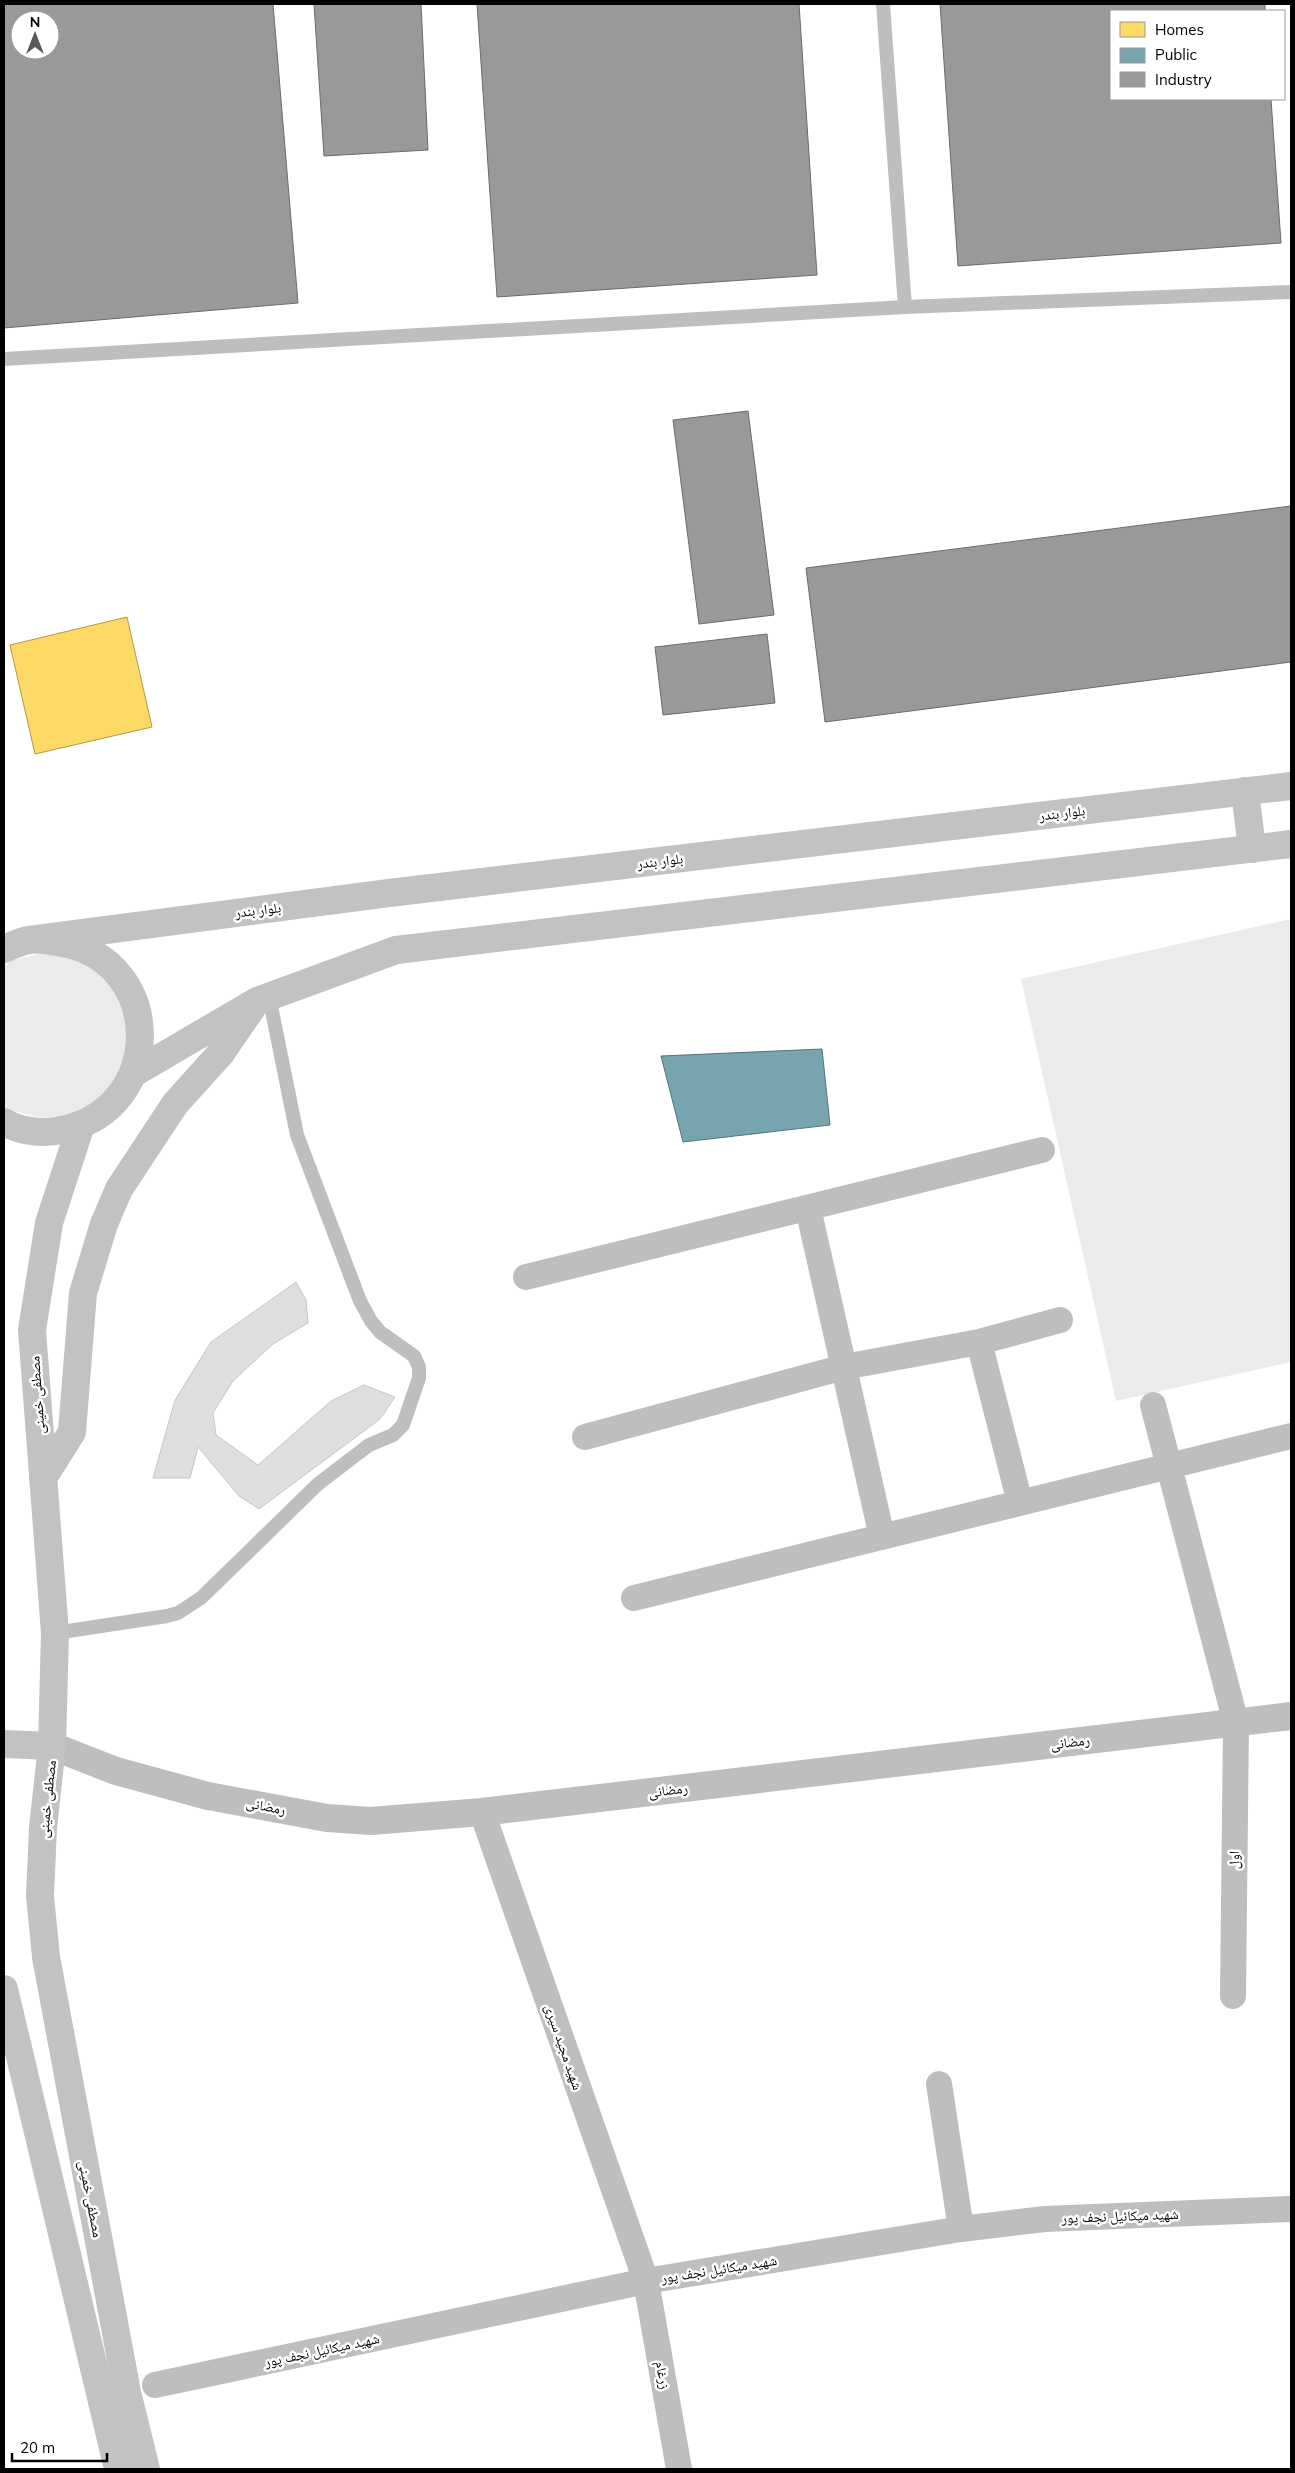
<svg xmlns="http://www.w3.org/2000/svg" width="1295" height="2473" font-family="Mulish,'Noto Naskh Arabic',sans-serif">
<style>
.green{fill:#ebebeb}
.homes{fill:#ffd966;stroke:#b29847}
.public{fill:#76a5af;stroke:#53747a}
.industry{fill:#999;stroke:#6b6b6b;fill-rule:evenodd}
.building{fill:#dedede;stroke:#c6c6c6}
.lines{fill:none;stroke-linecap:round;stroke-linejoin:round}
.service{stroke:#bebebe;stroke-width:14}
.minor{stroke:#bebebe;stroke-width:26}
.tertiary{stroke:#bebebe;stroke-width:28}
.secondary{stroke:#c2c2c2;stroke-width:28}
.labels{text-anchor:middle;dominant-baseline:central;stroke-width:5;stroke-linejoin:round;paint-order:stroke}
.street-label{font-size:14px;fill:#000;stroke:#fff}
</style>
<rect width="100%" height="100%" fill="#fff"/>
<path class="green" d="M1291,919V1362L1116,1401L1021,979Z
M39,954C57,955 77,957 93,968C152,1012 129,1111 55,1117C37,1119 20,1113 4,1107V966L12,960Z"/>
<path class="homes" d="M127,617L152,727L35,754L10,645Z"/>
<path class="public" d="M822,1049L830,1125L683,1142L661,1056Z"/>
<path class="industry" d="M4,4H273L298,303L4,328ZM20,20H50V50H20Z
M314,4H421L428,150L324,156Z
M477,4H799L817,275L497,297Z
M940,4H1265V11H1111V99H1271L1281,243L958,266Z
M748,411L774,615L699,624L673,420Z
M1291,506V662L825,722L806,568Z
M767,634L775,703L663,715L655,647Z"/>
<path class="building" d="M296,1282L306,1300L308,1323L273,1344L233,1381L213,1413L216,1435L258,1465L331,1401L364,1385L395,1397L380,1419L259,1509L239,1496L198,1447L190,1478H153L175,1400L211,1342Z"/>
<g class="lines">
<path class="service" d="M883,4L905,307
M4,359L905,307L1291,292
M55,1633L167,1616L178,1613L201,1598L318,1484L369,1445L393,1435L403,1425L419,1378V1367L414,1356L380,1332L371,1321L360,1301L297,1135L269,996"/>
<path class="minor" d="M808,1208L882,1537
M526,1277L1042,1150
M979,1342L1020,1503
M1153,1405L1236,1723L1233,1996
M585,1437L844,1367L979,1342L1060,1320
M634,1598L1291,1436
M482,1812L646,2281L679,2469
M939,2084L961,2229
M155,2385L646,2281L961,2229L1045,2219L1291,2209"/>
<path class="tertiary" d="M52,1746L116,1771L208,1796L327,1818L371,1821L482,1812L1291,1716"/>
<path class="secondary" d="M1245,791L1252,849
M29,940L389,893L1291,786
M4,949C12,946 20,941 29,940C39,938 52,941 63,943C164,962 166,1105 66,1129C47,1134 22,1133 4,1122
M134,1073L257,1001L396,950L1291,844
M81,1125L49,1223L32,1330L55,1633L52,1746L43,1828L40,1896L46,1957L127,2392L146,2469
M43,1478L72,1432L83,1293L104,1224L119,1189L175,1104L221,1053L252,1008
M4,1744L52,1746
M4,1989L118,2469"/>
</g>
<g class="labels">
<g class="street-label">
<text transform="translate(1062 813) rotate(-7)">بلوار بندر</text>
<text transform="translate(660 861) rotate(-7)">بلوار بندر</text>
<text transform="translate(258 910) rotate(-7)">بلوار بندر</text>
<text transform="translate(37 1395) rotate(-94)">مصطفی خمینی</text>
<text transform="translate(1070 1742) rotate(-7)">رمضانی</text>
<text transform="translate(668 1790) rotate(-7)">رمضانی</text>
<text transform="translate(47 1799) rotate(-84)">مصطفی خمینی</text>
<text transform="translate(266 1806) rotate(11)">رمضانی</text>
<text transform="translate(1234 1860) rotate(-89)">اول</text>
<text transform="translate(564 2047) rotate(71)">شهید مجید سیری</text>
<text transform="translate(91 2199) rotate(79)">مصطفی خمینی</text>
<text transform="translate(1120 2216) rotate(-2)">شهید میکائیل نجف پور</text>
<text transform="translate(719 2269) rotate(-9)">شهید میکائیل نجف پور</text>
<text transform="translate(322 2350) rotate(-12)">شهید میکائیل نجف پور</text>
<text transform="translate(663 2375) rotate(80)">زرغام</text>
</g>
</g>
<rect width="1295" height="2473" fill="none" stroke="#000000" stroke-width="10"/>
<rect x="1110" y="10" width="175" height="90" fill="#ffffff" stroke="#999999"/>
<rect x="1120" y="22" width="25" height="15" fill="#ffd966" stroke="#999999"/>
<text x="1155" y="35" font-size="15" fill="#000000">Homes</text>
<rect x="1120" y="48" width="25" height="15" fill="#76a5af" stroke="#999999"/>
<text x="1155" y="60" font-size="15" fill="#000000">Public</text>
<rect x="1120" y="72" width="25" height="15" fill="#999999" stroke="#999999"/>
<text x="1155" y="85" font-size="15" fill="#000000">Industry</text>
<g transform="translate(35 35)"><circle r="24" fill="#ffffff" stroke="#999999"/>
<path d="M0-4L9 19L0 12L-9 19Z" fill="#595959"/>
<text y="-8" font-size="14" font-weight="bold" text-anchor="middle" fill="#000000">N</text>
</g>
<path d="M12 2453v8h95v-8" fill="none" stroke="#000000" stroke-width="2.5"/>
<text x="20" y="2453" font-size="15" fill="#000000" stroke="#ffffff" stroke-width="4" paint-order="stroke">20 m</text>
</svg>
